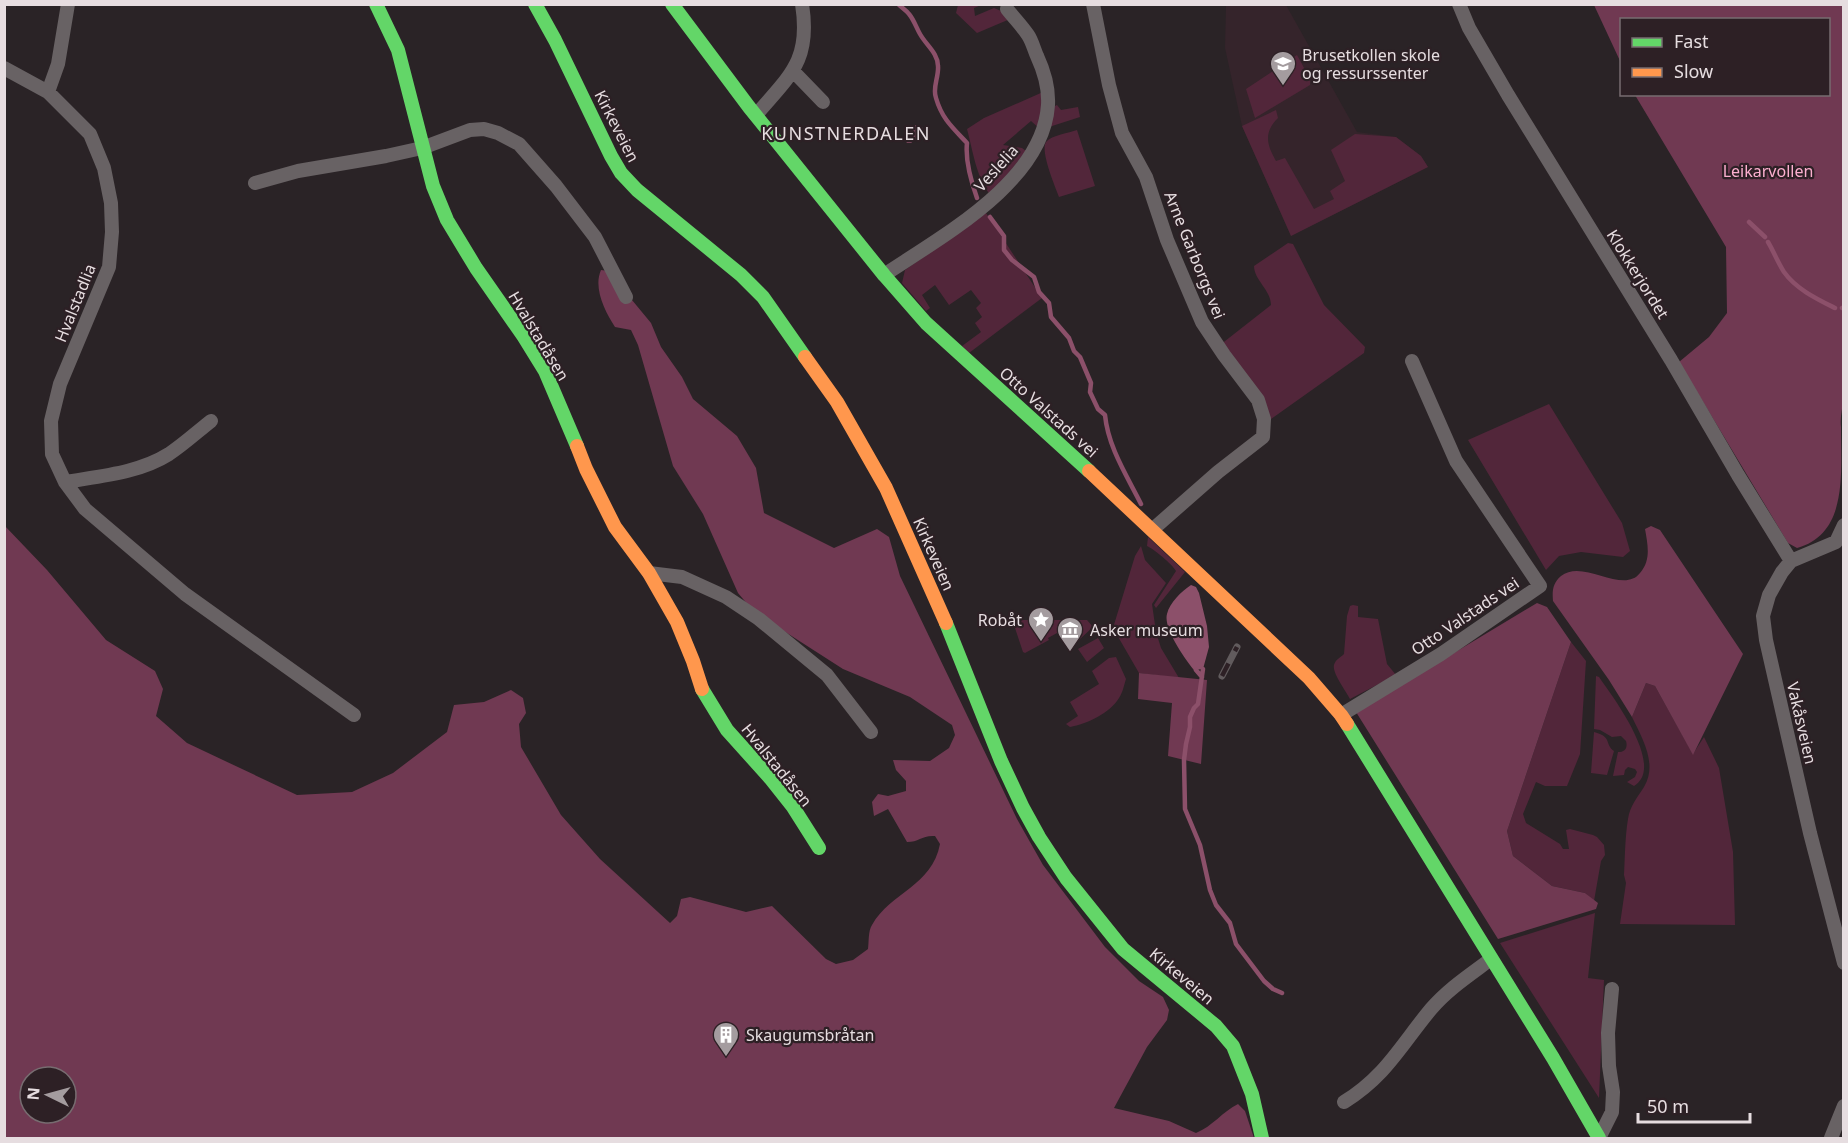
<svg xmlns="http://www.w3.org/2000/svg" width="1848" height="1143" font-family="'Noto Sans',sans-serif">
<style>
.built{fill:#35242b}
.green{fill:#52263a}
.forest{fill:#703952;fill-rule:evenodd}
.water{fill:#8c506a}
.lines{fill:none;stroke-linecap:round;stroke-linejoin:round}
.stream{stroke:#8c506a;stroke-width:4.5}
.street{stroke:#686264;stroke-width:14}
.fast{stroke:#63d668;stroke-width:14}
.slow{stroke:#ff974d;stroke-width:14}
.rail-casing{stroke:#615b5d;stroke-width:7}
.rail{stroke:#2d2025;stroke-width:4.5;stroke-dasharray:14;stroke-linecap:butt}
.labels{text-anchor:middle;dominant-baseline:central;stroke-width:4.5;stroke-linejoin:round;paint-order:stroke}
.poi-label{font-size:16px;fill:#e6dde0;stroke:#2d2025;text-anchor:start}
.street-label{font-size:16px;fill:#e6dde0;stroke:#2d2025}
.park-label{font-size:16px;fill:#fcafcf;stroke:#2d2025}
.neighbourhood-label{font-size:18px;letter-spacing:1.5px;fill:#e6dde0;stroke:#2d2025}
</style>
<rect width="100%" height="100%" fill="#2a2326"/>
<path class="built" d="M1226,5H1286L1357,132L1396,137L1421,156L1428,167L1291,236L1242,126L1225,48Z"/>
<path class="green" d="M958,5H981L974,8L975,16L994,8L1001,11L1010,19L977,33L956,13Z
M1297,55L1310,79V85L1255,118L1246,89Z
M1043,92L1040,129L1031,121L1003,145L1022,148L1026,151L991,196C976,177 973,151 967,129L984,118Z
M1057,105L1061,110L1078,107L1080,117L1049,127L1051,108Z
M1276,110L1278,118C1263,133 1267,145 1276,161L1285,158L1314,209L1334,199L1330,191L1345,181L1331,150L1355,134L1396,137L1421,156L1428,167L1291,236L1242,126Z
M1077,130L1095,186L1059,197C1055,186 1040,151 1046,142C1052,135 1069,133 1077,130Z
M986,213L1042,298L969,353L962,346L981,332L975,323L982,317L976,308L981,303L971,290L949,305L935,285L922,295L930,308L926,311L902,283L905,270Z
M1288,243L1293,244L1324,305L1365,347L1364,353L1267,422L1220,345L1271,305C1271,290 1254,280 1254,266Z
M1549,404L1622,523L1630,551L1623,557L1581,552L1559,556L1546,570L1468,440Z
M1148,537L1185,572L1156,608L1154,605L1176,571C1172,564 1154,549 1147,546Z
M1141,546L1145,560L1166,583L1152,604L1156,632L1161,648L1179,678L1139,673L1113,628L1135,556Z
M1353,605L1358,606V617L1378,619L1387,664L1396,675L1350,699C1346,691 1332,673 1334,665C1335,660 1341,657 1344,654L1347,616L1350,606Z
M1022,620H1087L1093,627L1080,639L1074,642L1066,628L1048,638L1049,640L1025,653L1023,652L1014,625Z
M1098,638L1104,648L1087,662L1078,649Z
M1571,642L1586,661L1580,754L1567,786H1545L1536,782L1523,814L1526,823L1560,844L1563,849H1569L1566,830L1570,829L1593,835L1597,837L1604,845L1605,855L1601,861L1594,901L1585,893L1552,886L1513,856L1507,831Z
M1116,657L1126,679C1124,685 1123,692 1119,698C1110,713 1087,724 1070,727L1066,724L1078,716L1070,702L1099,684L1092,671L1109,658Z
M1596,676L1599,677C1613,697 1666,767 1634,786L1627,782L1635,777L1637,772L1635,769L1628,767L1625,770L1624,775L1613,776L1618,752C1625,752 1628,748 1626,741L1621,736L1612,737L1600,730L1594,729Z
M1646,683L1655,686L1693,754L1704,737L1719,768L1733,852L1735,925L1620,924L1626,883L1624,875C1625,857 1625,837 1628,819C1630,806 1637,798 1644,787C1658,764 1642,738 1632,717Z
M1594,732C1613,737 1604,744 1614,751L1607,775L1591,773Z
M1595,913L1588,978L1604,980L1599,1098L1500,943Z"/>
<path class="forest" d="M1594,5H1843L1844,399C1842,408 1840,418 1841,427C1841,474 1848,534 1797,548L1788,543L1679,362L1709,337L1727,313L1726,247L1635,95L1828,94V20H1622L1621,63Z
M601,270L608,271L651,323L661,347L682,377L693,399L737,436L756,468L764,513L834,548L877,529L889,537L900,576L1017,819L1043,865L1105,947L1139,981L1163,997L1169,1010L1167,1020L1147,1047L1114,1108L1169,1121L1196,1133C1213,1126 1222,1112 1238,1104L1245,1111L1254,1138H5L4,525L47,570L106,640L155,671L163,689L156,716L187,743L297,795L352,792L393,773L447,732L454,705L484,702L511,690L523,698L526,713L519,724L521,747L561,815L600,859L670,923L677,916L681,899L690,897L746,912L772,906L826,959L836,964L853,960L868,949C869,942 868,931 872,925C891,892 932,886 940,844L935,836C922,835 919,842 907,842L888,809L874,816L872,802L878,794L888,796L906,791V781L896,770L893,760L930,761L949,748L955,735L952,725L910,697L843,669L754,612L738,593L703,514L673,466L638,345L631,330L615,327C605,312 593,288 601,270ZM30,1077H66V1113H30Z
M1651,526L1660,530L1743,654L1693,755L1655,686L1646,683L1632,717L1609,680L1553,601C1552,590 1553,583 1561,576C1583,558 1623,595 1640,573C1651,560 1648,546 1645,529Z
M1537,603L1547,607L1571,642L1507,831L1513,856L1552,886L1585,893L1598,903L1596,909L1498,939L1356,712Z
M1139,673L1207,680L1201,764L1168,756L1172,703L1138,699Z"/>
<path class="water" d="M916,125L923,128V134L911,143H907L904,139V134Z
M1191,585L1196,587L1199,593L1207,626L1209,647L1203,669L1194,670C1185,659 1163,628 1167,614C1170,602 1181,592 1191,585Z"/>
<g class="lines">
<path class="stream" d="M898,4C902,8 906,10 909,14C914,20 916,27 920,34C926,45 938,53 938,66C939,77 932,88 936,98C942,119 953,128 967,143C965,161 971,181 977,198
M990,217L1004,236V250L1012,260L1034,277L1039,292L1049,303L1051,317L1069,338L1074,351L1080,357L1091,383L1090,392L1098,409L1105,415C1108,447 1127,476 1141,504
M1749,222L1765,237
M1768,242C1774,252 1778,263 1784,272C1796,289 1817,299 1835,308
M1842,308L1844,307
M1203,669L1198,704L1194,708L1190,717V727L1186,744L1184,760L1185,809L1200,845L1210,890L1216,905L1230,923L1236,944L1264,981L1273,989L1282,993
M1196,670L1202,677"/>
<path class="street" d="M1093,4L1109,85L1122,133L1146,177L1167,240L1202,322L1224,355L1258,400L1264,419L1263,437L1218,472L1152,530
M1459,4L1469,28L1508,95L1671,360L1738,475L1791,561
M4,68L48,92L90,134L104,168L111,203L112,232L109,267L60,384L51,421L52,454L65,482L85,509L185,594L354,715
M793,71L823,102
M48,92L58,64L68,4
M756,115C790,75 811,61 802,4
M255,183L298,171L386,156L422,148L470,130L484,129L498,133L519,144L556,186L595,237L626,297
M884,275C942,236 1043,182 1048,105C1049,87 1044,71 1037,56C1034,49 1032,41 1028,35C1022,26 1014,18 1007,9
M65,482C100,476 139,473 169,454C184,444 197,432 211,421
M1844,525L1836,542L1791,561L1782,572L1769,595L1763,616L1766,640L1810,833L1844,963
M649,573L682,577L726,597L759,619L827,675L871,732
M1341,715L1441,654L1540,586L1456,461L1412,361
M1344,1102C1386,1076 1401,1045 1431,1009C1448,989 1471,974 1491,959
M1599,1138L1612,1112L1613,1092L1609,1066L1608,1033L1612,989
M1831,1138L1844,1106"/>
<path class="fast" d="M376,4L398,50L433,186L447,220L476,268L524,337L545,371L577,446
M535,4L555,40L611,156L621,173L637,190L741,275L763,297L805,357
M672,4L749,107L884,275L926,323L1089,471
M946,623L1001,761L1023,808L1039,837L1066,878L1123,949L1216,1026L1233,1046L1252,1094L1262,1138
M702,689L727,730L770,778L793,807L819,848
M1347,724L1553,1058L1599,1138"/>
<path class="slow" d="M805,357L837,402L886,488L946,623
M577,446L586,469L615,527L649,573L677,622L693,661L702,689
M1089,471L1309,678L1341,715L1347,724"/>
<defs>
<path id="rail" d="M1222,676L1237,647"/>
</defs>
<use href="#rail" class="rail-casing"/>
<use href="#rail" class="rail"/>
</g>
<defs>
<symbol id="school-pin" viewBox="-11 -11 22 30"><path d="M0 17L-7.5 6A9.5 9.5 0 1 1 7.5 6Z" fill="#a49c9f" stroke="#2d2025"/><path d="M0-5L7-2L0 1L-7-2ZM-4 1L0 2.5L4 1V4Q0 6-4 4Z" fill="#fff"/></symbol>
<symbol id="sight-pin" viewBox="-11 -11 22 30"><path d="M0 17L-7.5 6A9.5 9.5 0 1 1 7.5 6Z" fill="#a49c9f" stroke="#2d2025"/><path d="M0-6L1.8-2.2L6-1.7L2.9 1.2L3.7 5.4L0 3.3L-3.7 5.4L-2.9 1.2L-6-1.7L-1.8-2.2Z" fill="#fff"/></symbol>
<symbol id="museum-pin" viewBox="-11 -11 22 30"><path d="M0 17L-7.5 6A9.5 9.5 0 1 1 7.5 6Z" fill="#a49c9f" stroke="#2d2025"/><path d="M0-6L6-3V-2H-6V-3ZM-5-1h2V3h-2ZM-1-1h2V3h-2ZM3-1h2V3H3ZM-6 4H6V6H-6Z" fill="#fff"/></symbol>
<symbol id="building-pin" viewBox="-11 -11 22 30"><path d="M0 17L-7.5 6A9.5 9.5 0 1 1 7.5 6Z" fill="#a49c9f" stroke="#2d2025"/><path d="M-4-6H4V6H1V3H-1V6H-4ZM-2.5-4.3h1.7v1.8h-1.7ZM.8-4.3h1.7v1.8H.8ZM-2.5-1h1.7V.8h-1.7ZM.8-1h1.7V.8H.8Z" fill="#fff"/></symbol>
</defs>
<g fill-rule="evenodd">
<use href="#school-pin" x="1268" y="49" width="30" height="40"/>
<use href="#sight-pin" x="1026" y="605" width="30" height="40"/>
<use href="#museum-pin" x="1055" y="615" width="30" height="40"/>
<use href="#building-pin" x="711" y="1020" width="30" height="40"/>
</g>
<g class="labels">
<g class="poi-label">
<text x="1302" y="55">Brusetkollen skole<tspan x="1302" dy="18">og ressurssenter</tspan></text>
<text x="1022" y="620" text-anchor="end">Robåt</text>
<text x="1090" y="630">Asker museum</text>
<text x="746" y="1035">Skaugumsbråtan</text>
</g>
<g class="street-label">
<text transform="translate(617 126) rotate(63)">Kirkeveien</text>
<text transform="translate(996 168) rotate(-48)">Veslelia</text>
<text transform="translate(1195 255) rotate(68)">Arne Garborgs vei</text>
<text transform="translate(1638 274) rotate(58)">Klokkerjordet</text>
<text transform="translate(75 303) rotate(-68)">Hvalstadlia</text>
<text transform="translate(539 336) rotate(59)">Hvalstadåsen</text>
<text transform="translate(1049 412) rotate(42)">Otto Valstads vei</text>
<text transform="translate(934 554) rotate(66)">Kirkeveien</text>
<text transform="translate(1465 616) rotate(-34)">Otto Valstads vei</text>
<text transform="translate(1802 723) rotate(77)">Vakåsveien</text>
<text transform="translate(777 765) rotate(51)">Hvalstadåsen</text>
<text transform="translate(1182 976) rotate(40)">Kirkeveien</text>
</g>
<g class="park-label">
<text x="1768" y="171">Leikarvollen</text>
</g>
<g class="neighbourhood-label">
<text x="846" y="133">KUNSTNERDALEN</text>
</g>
</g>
<rect width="1848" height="1143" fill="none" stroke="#e6dde0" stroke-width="12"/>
<rect x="1620" y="18" width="210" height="78" fill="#2d2025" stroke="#776c70" stroke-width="1.5"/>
<rect x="1632" y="38" width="30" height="9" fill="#63d668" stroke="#776c70" stroke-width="1.5"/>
<text x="1674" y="48" font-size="18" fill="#e6dde0">Fast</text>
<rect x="1632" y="68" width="30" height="9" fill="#ff974d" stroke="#776c70" stroke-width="1.5"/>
<text x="1674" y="78" font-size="18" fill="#e6dde0">Slow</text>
<g transform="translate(48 1095) rotate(275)"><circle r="28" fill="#2d2025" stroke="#776c70" stroke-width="1.5"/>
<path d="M0-4.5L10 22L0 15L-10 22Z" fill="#a49c9f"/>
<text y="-9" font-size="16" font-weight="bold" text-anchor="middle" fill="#e6dde0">N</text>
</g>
<path d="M1638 1113v9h112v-9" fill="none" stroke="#e6dde0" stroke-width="3"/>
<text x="1647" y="1113" font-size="18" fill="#e6dde0" stroke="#2d2025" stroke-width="4.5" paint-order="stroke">50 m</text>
</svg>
